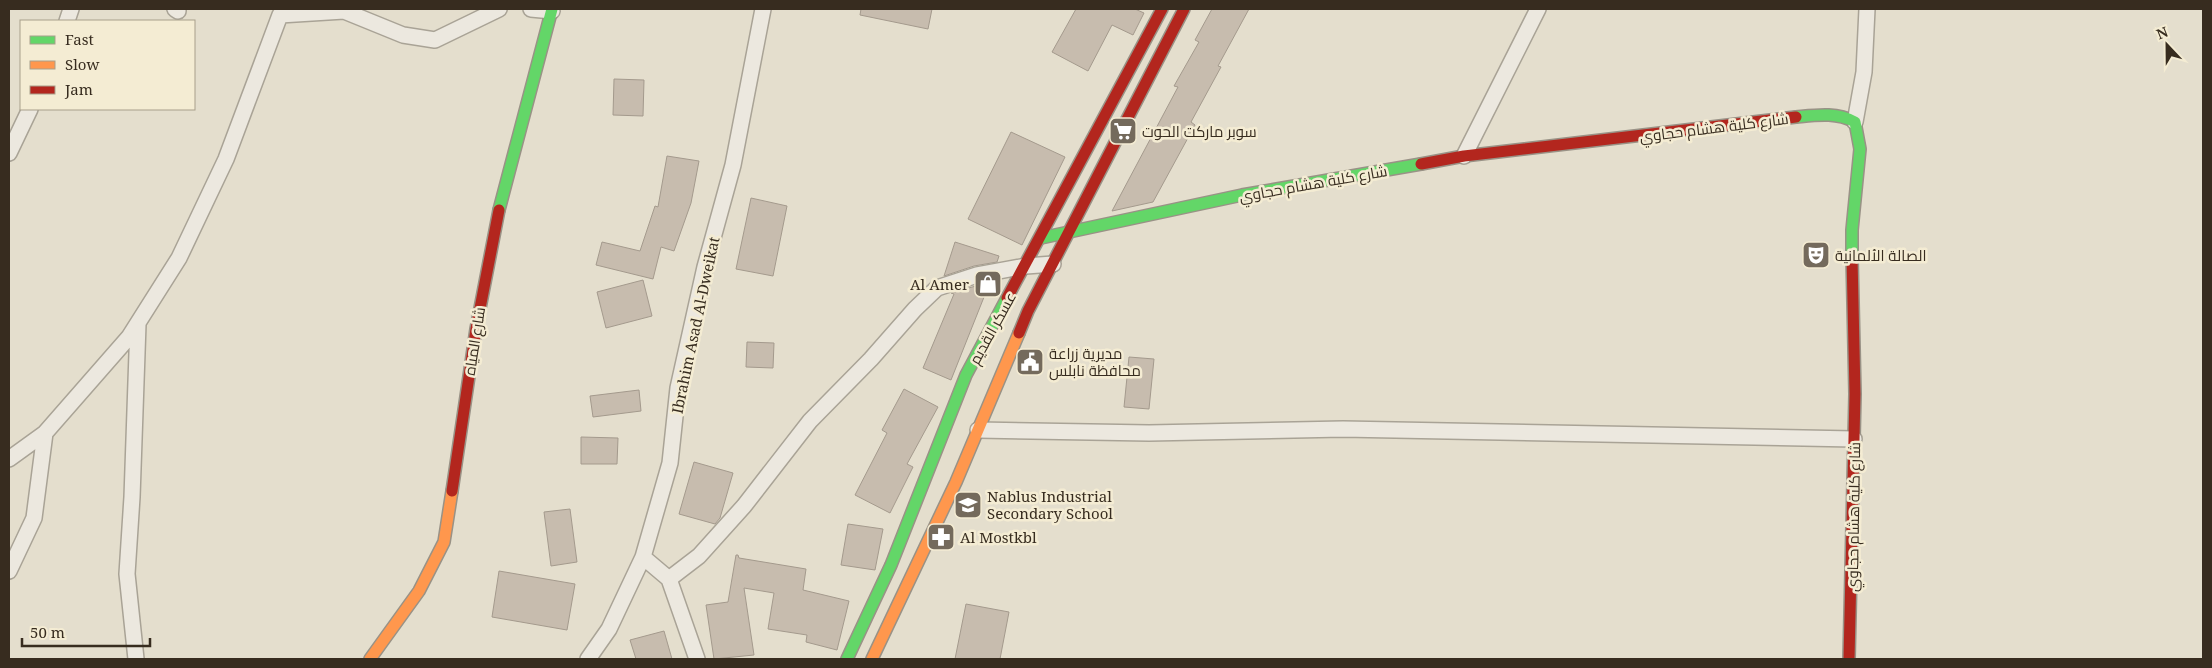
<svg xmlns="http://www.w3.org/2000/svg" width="2212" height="668" font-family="'Noto Serif',Cairo,serif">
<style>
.building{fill:#c7bcae;stroke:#a49a8d}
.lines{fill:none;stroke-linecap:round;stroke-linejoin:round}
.street-casing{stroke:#a9a396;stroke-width:18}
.fast-casing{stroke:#999286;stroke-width:14}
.slow-casing{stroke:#999286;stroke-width:14}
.jam-casing{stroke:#999286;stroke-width:14}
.street{stroke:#ece8df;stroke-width:15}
.fast{stroke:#63d668;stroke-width:11}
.slow{stroke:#ff974d;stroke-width:11}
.jam{stroke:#b3261e;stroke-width:11}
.labels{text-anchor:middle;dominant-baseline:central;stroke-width:5;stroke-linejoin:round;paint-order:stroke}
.street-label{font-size:15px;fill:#372c1f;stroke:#f4ecd3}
.poi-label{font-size:15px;fill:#372c1f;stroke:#f4ecd3;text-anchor:start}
</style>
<rect width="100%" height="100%" fill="#e4decd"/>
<path class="building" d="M861,9H932L928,29L860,15Z
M1076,9H1135L1144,13L1133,35L1112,25L1088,71L1052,52Z
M1212,9H1249L1218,66L1221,67L1191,122L1195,125L1153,202L1112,211L1178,87L1174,86L1199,42L1195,40Z
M614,79L644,80L643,116L613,115Z
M1011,132L1065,157L1022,245L968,219Z
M667,156L699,161L691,203L674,251L661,247L653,279L596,265L602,242L640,251L655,206L658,207Z
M751,198L787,206L773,276L736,269Z
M955,242L999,256L997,262L974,266L944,276Z
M643,280L652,316L606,328L597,292Z
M990,282L951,380L923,368L954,294L951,293Z
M747,342L774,343L773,368L746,367Z
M1129,357L1154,359L1149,409L1124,407Z
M904,389L938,407L907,464L913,467L890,513L855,495L887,433L882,430Z
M639,390L641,411L593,417L590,396Z
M581,437L618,438L617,464H581Z
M694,462L733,473L720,518L715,524L679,514Z
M570,509L577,562L551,566L544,512Z
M848,524L883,529L875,570L841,565Z
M736,555H738L739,558L806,569L803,590L849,601L837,650L806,642L807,635L768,629L774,593L744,588L754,655L714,659L706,605L728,602Z
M499,571L575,584L567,630L492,617Z
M966,604L1009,612L1000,659H955Z
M664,631L672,659H636L630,640Z"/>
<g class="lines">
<defs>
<path id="street" d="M175,9L178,11
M531,9L552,11
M67,21L71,9
M1855,122L1864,72L1867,9
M9,153L30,109
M1464,156L1538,9
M978,430L1149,433L1343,429L1854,439
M9,459L45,433L129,337L179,258L226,159L280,15L344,11L403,35L435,40L499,9
M643,557L669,579L697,659
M9,571L34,518L45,433
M669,579L699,556L744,506L810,421L871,359L915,309L937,288L977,275L1026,266L1053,264
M136,659L127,574L132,497L138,324
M588,659L609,629L643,557L670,463L678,388L705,267L733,165L763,9"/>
<path id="fast" d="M1796,117C1817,115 1836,112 1855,122L1860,149L1852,230V257
M499,210L552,9
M1041,238L1242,195L1421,164
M847,659L891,565L966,375L1007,298"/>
<path id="slow" d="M370,659L419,591L444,542L452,491
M872,659L956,482L1019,333"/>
<path id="jam" d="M1421,164L1464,156L1796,117
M1007,298L1162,9
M1019,333L1028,311L1184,9
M452,491L476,329L499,210
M1849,659L1855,394L1852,257"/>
</defs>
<use href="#street" class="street-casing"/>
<use href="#fast" class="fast-casing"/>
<use href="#slow" class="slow-casing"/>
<use href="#jam" class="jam-casing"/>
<use href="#street" class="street"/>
<use href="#fast" class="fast"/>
<use href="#slow" class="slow"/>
<use href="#jam" class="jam"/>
</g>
<defs>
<symbol id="supermarket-square" viewBox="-11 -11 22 22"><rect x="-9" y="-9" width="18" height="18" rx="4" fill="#746a5c" stroke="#f4ecd3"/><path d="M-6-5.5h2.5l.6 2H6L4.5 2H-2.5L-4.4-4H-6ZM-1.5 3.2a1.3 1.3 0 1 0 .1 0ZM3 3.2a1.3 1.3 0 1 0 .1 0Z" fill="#fff"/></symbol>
<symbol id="theatre-square" viewBox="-11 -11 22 22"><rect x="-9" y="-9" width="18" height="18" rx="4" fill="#746a5c" stroke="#f4ecd3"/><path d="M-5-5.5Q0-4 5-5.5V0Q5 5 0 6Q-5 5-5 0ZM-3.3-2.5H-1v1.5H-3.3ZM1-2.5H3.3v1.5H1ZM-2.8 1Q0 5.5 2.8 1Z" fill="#fff"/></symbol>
<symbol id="shop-square" viewBox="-11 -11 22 22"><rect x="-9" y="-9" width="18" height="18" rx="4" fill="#746a5c" stroke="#f4ecd3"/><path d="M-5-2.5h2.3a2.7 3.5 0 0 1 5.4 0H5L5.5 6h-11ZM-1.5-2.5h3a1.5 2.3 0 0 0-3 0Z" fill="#fff"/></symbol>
<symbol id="civic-square" viewBox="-11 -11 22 22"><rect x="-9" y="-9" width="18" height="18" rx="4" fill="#746a5c" stroke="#f4ecd3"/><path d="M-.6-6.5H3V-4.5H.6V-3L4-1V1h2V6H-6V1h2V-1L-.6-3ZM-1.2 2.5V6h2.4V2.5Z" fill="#fff"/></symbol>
<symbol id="school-square" viewBox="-11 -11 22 22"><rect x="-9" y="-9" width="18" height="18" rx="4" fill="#746a5c" stroke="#f4ecd3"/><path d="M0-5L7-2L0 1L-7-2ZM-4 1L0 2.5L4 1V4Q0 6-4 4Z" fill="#fff"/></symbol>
<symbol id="pharmacy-square" viewBox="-11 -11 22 22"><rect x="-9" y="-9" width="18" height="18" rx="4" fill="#746a5c" stroke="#f4ecd3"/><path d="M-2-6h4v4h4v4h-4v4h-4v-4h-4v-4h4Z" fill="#fff"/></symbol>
</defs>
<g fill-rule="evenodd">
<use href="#supermarket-square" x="1107" y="115" width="32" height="32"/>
<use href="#theatre-square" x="1800" y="239" width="32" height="32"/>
<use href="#shop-square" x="972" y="268" width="32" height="32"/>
<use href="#civic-square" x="1014" y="346" width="32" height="32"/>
<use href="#school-square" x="952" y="489" width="32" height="32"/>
<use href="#pharmacy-square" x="925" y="521" width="32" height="32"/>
</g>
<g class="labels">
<g class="street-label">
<text transform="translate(1714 127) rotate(-7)">شارع كلية هشام حجاوي</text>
<text transform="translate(1313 183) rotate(-10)">شارع كلية هشام حجاوي</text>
<text transform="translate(695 325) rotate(-78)">Ibrahim Asad Al-Dweikat</text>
<text transform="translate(992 328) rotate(-61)">عسكر القديم</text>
<text transform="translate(474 341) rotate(-81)">شارع المياه</text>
<text transform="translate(1853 517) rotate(-89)">شارع كلية هشام حجاوي</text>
</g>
<g class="poi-label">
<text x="1142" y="131">سوبر ماركت الحوت</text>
<text x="1835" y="255">الصالة الألمانية</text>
<text x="969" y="284" text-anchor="end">Al Amer</text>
<text x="1049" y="353">مديرية زراعة<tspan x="1049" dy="17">محافظة نابلس</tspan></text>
<text x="987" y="496">Nablus Industrial<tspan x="987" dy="17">Secondary School</tspan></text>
<text x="960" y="537">Al Mostkbl</text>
</g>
</g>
<rect width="2212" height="668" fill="none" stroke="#372c1f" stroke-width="20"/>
<rect x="20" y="20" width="175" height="90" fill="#f4ecd3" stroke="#a89f8b"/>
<rect x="30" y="36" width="25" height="8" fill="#63d668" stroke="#a89f8b"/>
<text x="65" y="45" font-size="15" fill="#372c1f">Fast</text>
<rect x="30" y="61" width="25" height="8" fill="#ff974d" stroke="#a89f8b"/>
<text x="65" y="70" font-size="15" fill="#372c1f">Slow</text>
<rect x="30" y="86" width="25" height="8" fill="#b3261e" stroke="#a89f8b"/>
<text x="65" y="95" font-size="15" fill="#372c1f">Jam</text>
<g transform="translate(2167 45) rotate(338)" stroke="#f4ecd3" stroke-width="4" paint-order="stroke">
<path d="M0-4L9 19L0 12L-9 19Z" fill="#372c1f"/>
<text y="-8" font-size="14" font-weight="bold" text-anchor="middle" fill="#372c1f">N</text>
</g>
<path d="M22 638v8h128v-8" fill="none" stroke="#372c1f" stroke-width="2.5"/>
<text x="30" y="638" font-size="15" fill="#372c1f" stroke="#f4ecd3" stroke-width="4" paint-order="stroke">50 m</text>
</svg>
